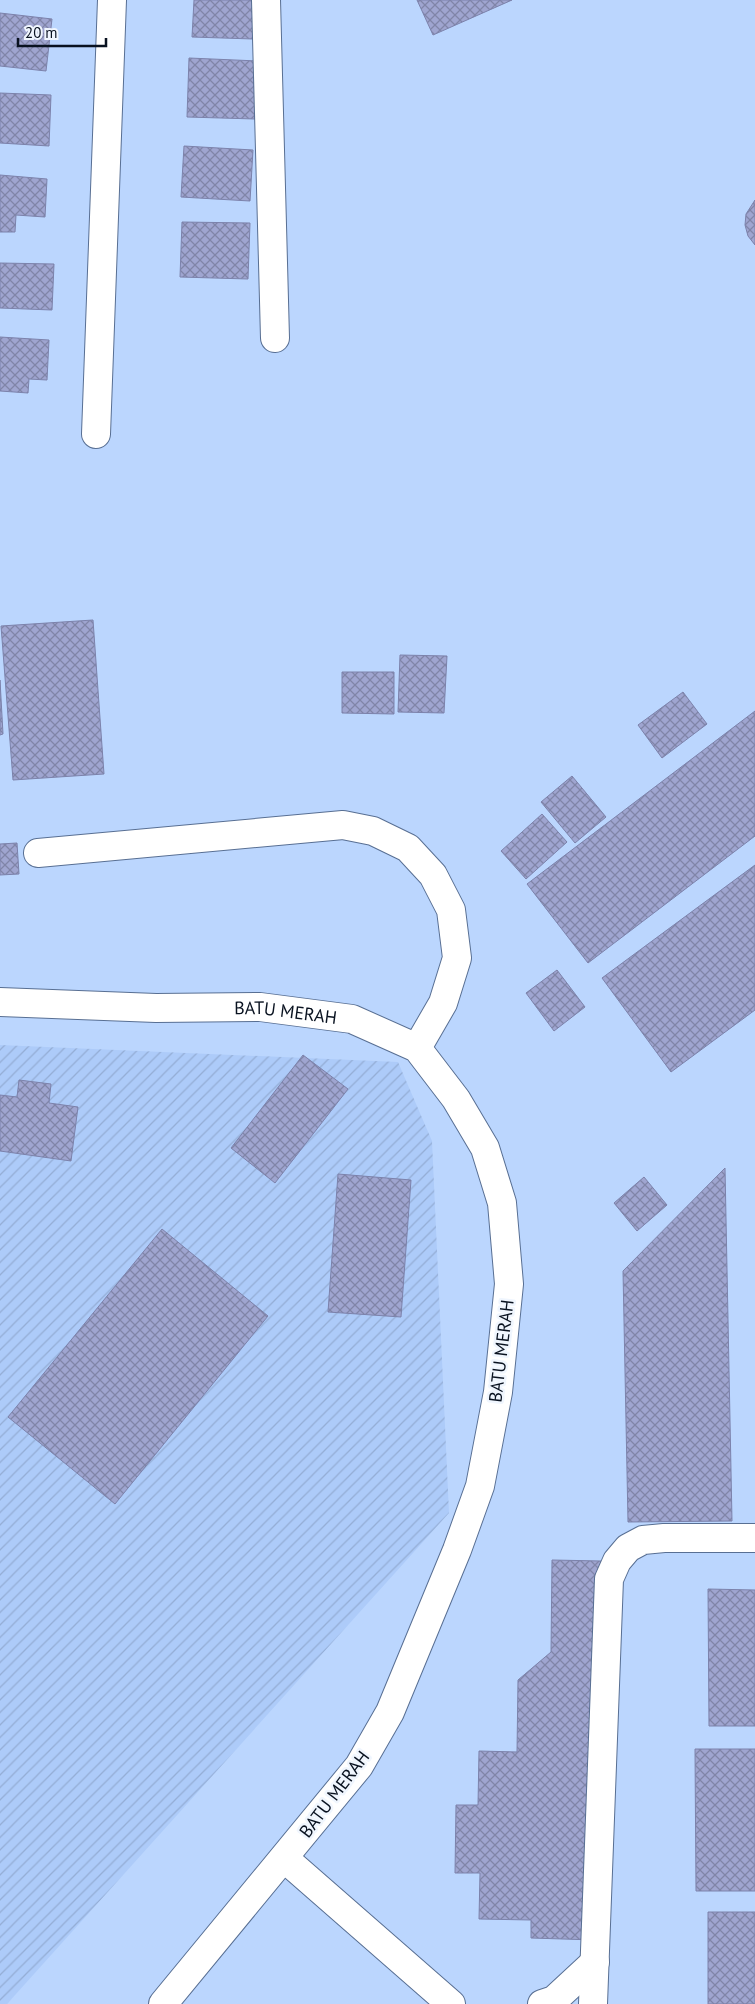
<svg xmlns="http://www.w3.org/2000/svg" width="755" height="2004" font-family="'PT Sans',sans-serif">
<style>
.industrial{fill:url(#industrial-furrows)}
.building{fill:url(#building-cross-hatch);stroke:#7c82ab}
.lines{fill:none;stroke-linecap:round;stroke-linejoin:round}
.minor-casing{stroke:#586f93;stroke-width:30}
.minor{stroke:#fff;stroke-width:28}
.labels{text-anchor:middle;dominant-baseline:central;stroke-width:5;stroke-linejoin:round;paint-order:stroke}
.street-label{font-size:18px;fill:#091220;stroke:#f0f6fe}
</style>
<defs>
<pattern id="industrial-furrows" width="10" height="10" patternUnits="userSpaceOnUse" patternTransform="scale(1.25)"><rect width="10" height="10" fill="#adcbf9"/><path d="M-1 1l2-2M0 10L10 0M9 11l2-2" fill="none" stroke="#94add5"/></pattern>
<pattern id="building-cross-hatch" width="8" height="8" patternUnits="userSpaceOnUse" patternTransform="scale(1.25)"><rect width="8" height="8" fill="#9fa5d0"/><path d="M0 0l8 8M0 8l8-8" fill="none" stroke="#8085a8"/></pattern>
</defs>
<rect width="100%" height="100%" fill="#bbd6fe"/>
<path class="industrial" d="M0,1045L398,1062L432,1141L449,1513L7,2004H0Z"/>
<path class="building" d="M194,0H255L253,39L192,37Z
M417,0H512L433,35Z
M0,13L52,19L46,71L0,66Z
M189,58L258,61L255,119L187,117Z
M0,93L51,95L49,146L0,143Z
M184,146L253,150L250,201L181,197Z
M0,175L47,179L45,217L16,215L15,232H0Z
M755,200V245L748,236L745,225L746,214Z
M182,222L250,223L248,279L180,277Z
M0,263L54,264L52,310L0,308Z
M0,337L49,340L47,380L29,379L28,393L0,391Z
M93,620L104,774L13,780L1,626Z
M400,655L447,656L444,713L398,712Z
M342,672H394V714L342,713Z
M0,680L3,734L0,735Z
M683,692L707,724L662,758L638,725Z
M755,711V836L588,963L527,884Z
M572,776L606,817L575,843L541,802Z
M542,814L567,842L526,879L501,851Z
M17,843L19,874L0,875V844Z
M755,865V1010L671,1072L602,978Z
M557,970L585,1007L554,1031L526,993Z
M303,1055L348,1089L275,1183L231,1148Z
M19,1080L51,1084L49,1103L78,1107L71,1161L0,1151V1095L17,1097Z
M725,1168L732,1521L628,1522L623,1271Z
M338,1174L411,1180L401,1317L328,1312Z
M644,1177L667,1205L637,1231L614,1203Z
M162,1229L268,1316L115,1504L8,1417Z
M552,1560L601,1561L595,1940L531,1938V1920L479,1919L480,1873H455L456,1805H478L479,1751L517,1752L518,1680L551,1652Z
M708,1589L755,1590V1726H709Z
M695,1749H755V1891H696Z
M708,1912H755V2004H708Z"/>
<g class="lines">
<defs>
<g id="minor">
<path d="M266,0L275,338"/>
<path d="M96,434L112,0"/>
<path d="M38,853L343,825L373,831L408,848L433,875L451,910L457,958L443,1003L417,1048"/>
<path id="s1" d="M0,1002L156,1008L260,1007L352,1019L417,1048L456,1099L485,1148L502,1203L509,1284L498,1392L480,1486L457,1550L390,1712L359,1766L163,2004"/>
<path d="M284,1858L451,2004"/>
<path d="M542,2004L554,2000L595,1962"/>
<path d="M593,2004L609,1579L617,1561L628,1548L643,1540L664,1538H755"/>
</g>
</defs>
<use href="#minor" class="minor-casing"/>
<use href="#minor" class="minor"/>
</g>
<g class="labels">
<g class="street-label">
<text stroke="none"><textPath href="#s1" startOffset="286">BATU MERAH</textPath></text>
<text transform="translate(501 1351) rotate(-83)">BATU MERAH</text>
<text transform="translate(334 1794) rotate(-53)">BATU MERAH</text>
</g>
</g>
<path d="M18 38v8h88v-8" fill="none" stroke="#091220" stroke-width="2.5"/>
<text x="25" y="38" font-size="15" fill="#091220" stroke="#f0f6fe" stroke-width="4" paint-order="stroke">20 m</text>
</svg>
